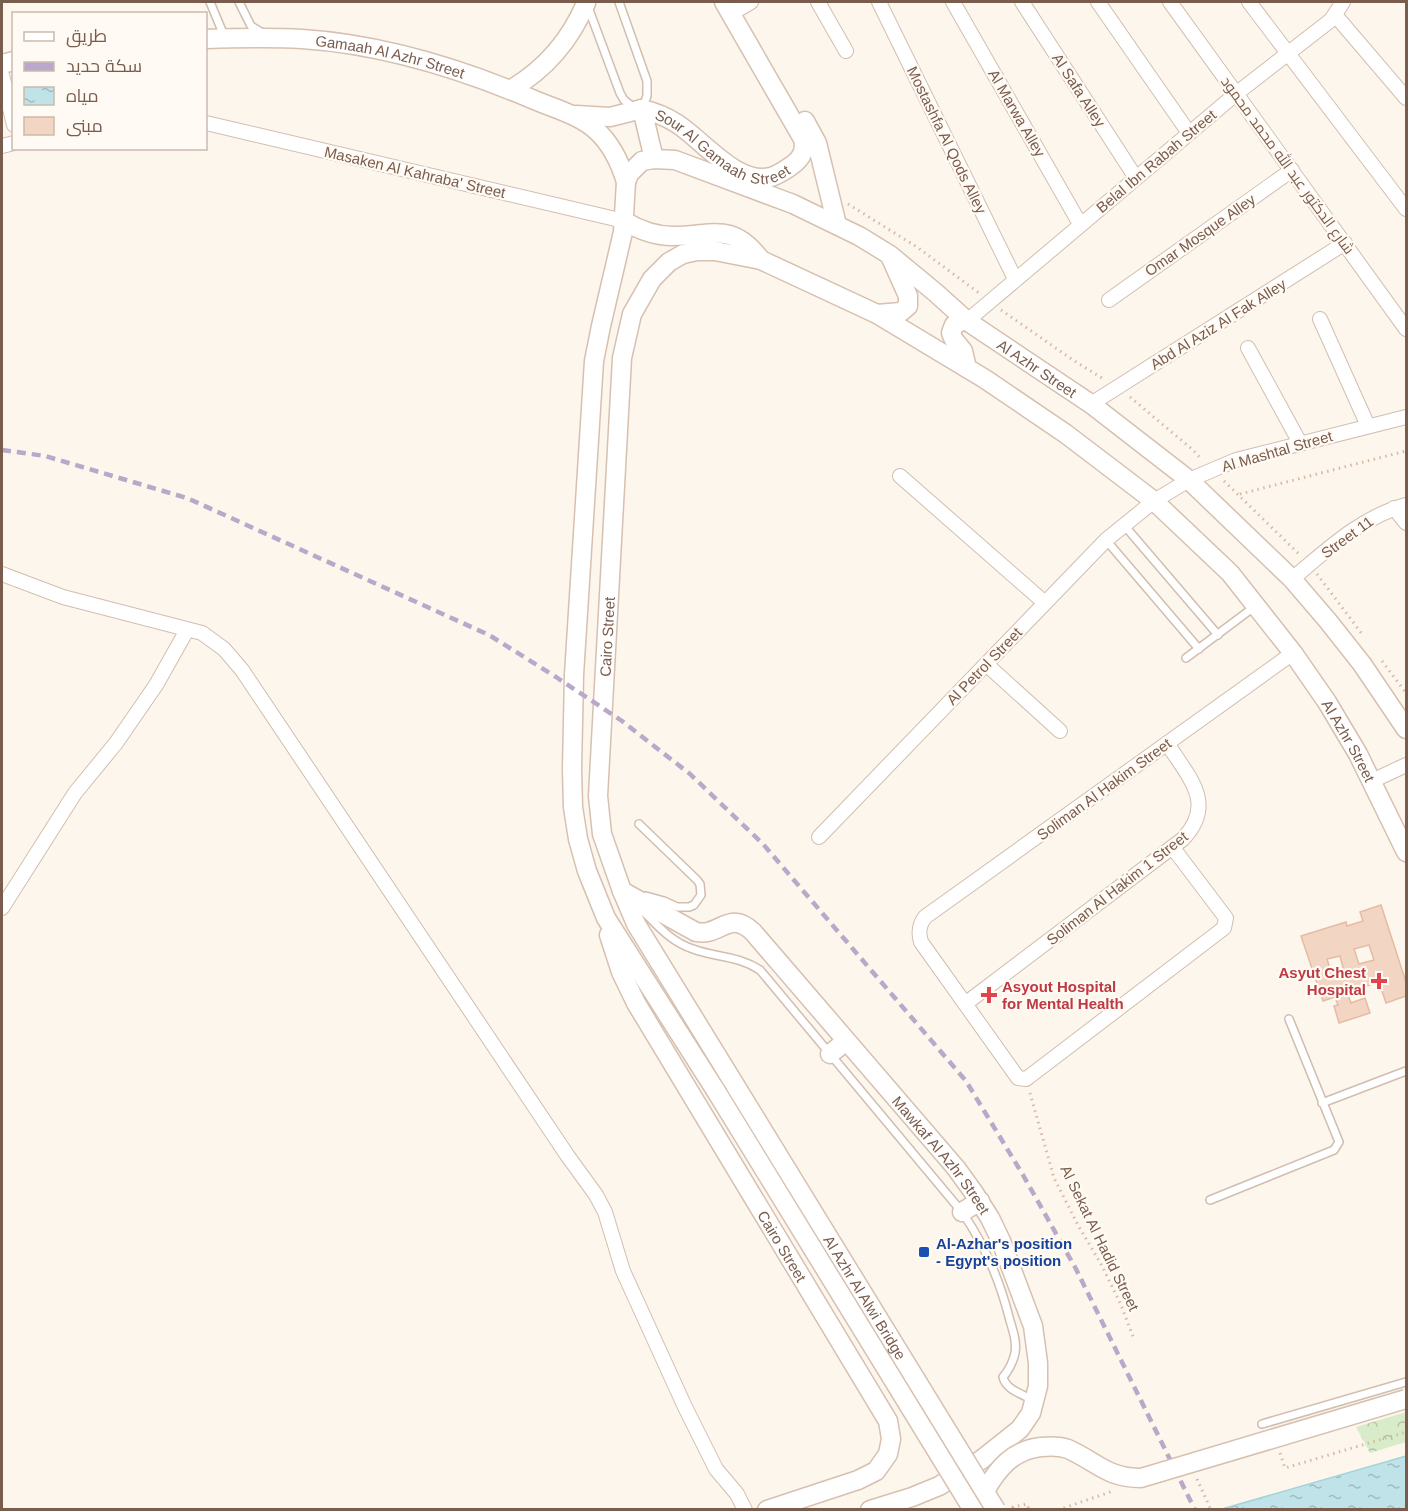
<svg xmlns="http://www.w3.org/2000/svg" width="1408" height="1511" font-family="Arial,Cairo,sans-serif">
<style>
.park{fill:url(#park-crowns)}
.water{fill:url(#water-ripples);stroke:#a5d3da;stroke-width:1.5}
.building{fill:#f3d5c3;stroke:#e6bba3;stroke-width:1.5;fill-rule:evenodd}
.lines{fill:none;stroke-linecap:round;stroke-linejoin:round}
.lane-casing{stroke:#d1beb0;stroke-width:10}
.street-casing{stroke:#d1beb0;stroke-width:16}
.secondary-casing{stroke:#d6c0b0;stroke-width:21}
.path{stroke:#d9b8a5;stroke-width:3;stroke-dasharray:1.5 4.5;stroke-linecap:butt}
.lane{stroke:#fff;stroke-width:7}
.street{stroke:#fff;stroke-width:14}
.secondary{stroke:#fff;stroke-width:18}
.rail{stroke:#b9a8c9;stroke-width:4.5;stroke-dasharray:9 6;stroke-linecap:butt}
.secondary-bridge-casing{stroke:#d6c0b0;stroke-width:21;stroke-linecap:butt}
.secondary-bridge{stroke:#fff;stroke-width:18}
.health-dot{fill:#e0444e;stroke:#fffaf3;stroke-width:2}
.transit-dot{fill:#1a4fb4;stroke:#fffaf3;stroke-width:2}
.labels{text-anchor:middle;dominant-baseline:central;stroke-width:4.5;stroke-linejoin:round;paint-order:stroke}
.street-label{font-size:15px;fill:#7a5c4d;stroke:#fffaf3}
.health-label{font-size:15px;font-weight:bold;fill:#be3a42;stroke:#fffaf3;text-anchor:end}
.transit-label{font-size:15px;font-weight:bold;fill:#164399;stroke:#fffaf3;text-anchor:start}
</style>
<defs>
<pattern id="park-crowns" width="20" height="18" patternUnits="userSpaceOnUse" patternTransform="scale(1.5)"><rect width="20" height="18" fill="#d8ecc9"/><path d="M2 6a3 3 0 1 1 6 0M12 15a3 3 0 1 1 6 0" fill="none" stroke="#b4c2a5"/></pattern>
<pattern id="water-ripples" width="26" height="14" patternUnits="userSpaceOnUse" patternTransform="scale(1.5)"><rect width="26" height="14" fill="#bfe3e8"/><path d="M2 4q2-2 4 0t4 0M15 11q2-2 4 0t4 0" fill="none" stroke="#a0bbbe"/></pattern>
</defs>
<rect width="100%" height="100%" fill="#fdf6ec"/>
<path class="park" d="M1406,1412V1442L1370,1453L1356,1427Z"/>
<path class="water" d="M1406,1456V1509H1222Z"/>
<path class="building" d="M1381,905L1406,982V996L1386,1003L1379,982L1347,992L1351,1003L1365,998L1370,1013L1339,1023L1334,1006L1338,1005L1335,997L1323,1001L1301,936L1346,922L1347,926L1363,921L1360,912ZM1369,945L1374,960L1359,964L1354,949ZM1340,956L1344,971L1332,975L1327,959Z"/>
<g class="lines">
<defs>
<path id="lane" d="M210,2L225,38
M239,2L251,26L264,34
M619,2L647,81V96L643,107
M588,7L620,93L624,100L633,107
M1124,525L1218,635
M1106,540L1199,649
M1186,658L1254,607
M639,824L697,880L700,884L701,895L694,905L689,907H677L664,901L646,896
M641,909C657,925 671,942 693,949C717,958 737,955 760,970L962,1212C985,1245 999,1278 1009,1317C1012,1329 1017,1339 1015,1353C1013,1362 1009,1370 1003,1377C1006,1390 1022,1394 1033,1400
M1322,1103L1406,1071
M1210,1200L1334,1150L1339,1142L1289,1019
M1262,1424L1406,1382"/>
<path id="street" d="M818,2L846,51
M879,2L1015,279
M953,2L1080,224
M1022,2L1136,178
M1098,2L1189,133
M1170,2L1406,329
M1249,2L1406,209
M739,9L751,2
M1336,16L1406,98
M2,75L14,125
M206,123L624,221
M2,146L14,143
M1109,300L1292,170
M1320,319L1368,426
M967,321L1237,93L1331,20L1343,2
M1248,348L1300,443
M1091,404L1345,243
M900,476L1045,603
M1394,508L1406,523
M2,574L63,597L202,633L224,649L242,670L567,1155L596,1195L605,1212L623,1271L685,1407L716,1469L737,1494L745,1510
M1292,579C1327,550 1361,517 1406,505
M986,664L1060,731
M1372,781L1406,765
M819,837L1106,540L1154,501L1189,480L1236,460L1406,417
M1173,848L1226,918L1224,928L1030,1076L1026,1079L1018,1078L921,942C918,932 919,925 925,917L1293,653
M2,908L75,793L116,743L156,685L187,630
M965,1004L1183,839C1217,803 1188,777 1167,743"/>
<g id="secondary">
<path id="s1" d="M206,39C237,38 270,37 302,39C380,44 459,68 532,99C553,108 580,115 597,131C612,145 620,162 626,182"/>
<path d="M2,64L14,61"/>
<path d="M510,90C546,69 570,41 586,3"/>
<path id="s2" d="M642,109C654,112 665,116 676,123C702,139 737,186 771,177C778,175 785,170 791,166C801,159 806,151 803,139L724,2"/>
<path d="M642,109L654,159"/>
<path d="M576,115L610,117L642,109"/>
<path d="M805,121L817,143L837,225"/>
<path d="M624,221C639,230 656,236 673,236C712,236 732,221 761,260"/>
<path d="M877,314L901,312L908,306V296L891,258"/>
<path d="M967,321H962L954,325L951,333L954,340L963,351L967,368"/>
<path id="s3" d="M622,891L696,932C720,937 729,909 753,932L956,1168L974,1193L990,1218L1001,1241L1033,1326L1038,1363V1386L1031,1413L1020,1429L981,1460L939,1486L912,1497L870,1510"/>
<path id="s4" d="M609,935L621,972L636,1003L888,1421L891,1439L888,1454L876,1471L858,1480L767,1510"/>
<path d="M830,1054L846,1041"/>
<path id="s5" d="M735,1085L636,924L622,891L602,834L598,796L622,358L632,314L652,279L669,262L683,254L697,251H715L761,260L877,314L985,379L1066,434L1154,501L1230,573L1293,653L1327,702L1358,754L1406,852"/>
<path id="s6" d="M716,1091L606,918L587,871L578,839L573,807L572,769L574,675L594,361L601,326L623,232L626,182L629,174L642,161L654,159L675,160L793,204L859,236L890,255L936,293L967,321L1091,404L1189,480L1292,579L1328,621L1362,664L1406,729"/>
<path d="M962,1212L980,1201"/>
</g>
</defs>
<use href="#lane" class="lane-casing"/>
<use href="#street" class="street-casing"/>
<use href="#secondary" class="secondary-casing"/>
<path class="path" d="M848,204L917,247L979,293
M1001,310L1073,360L1105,380
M1130,397L1193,450L1202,460
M1224,481L1299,554
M1240,494L1406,451
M1317,574L1362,634
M1382,661L1406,693
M1030,1093L1054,1178L1079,1227L1101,1264L1121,1305L1134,1339
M1280,1453L1285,1468L1406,1432
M1197,1479L1211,1510
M1013,1508V1507L1027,1504L1029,1510
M1058,1510L1113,1491"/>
<use href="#lane" class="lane"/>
<use href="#street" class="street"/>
<use href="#secondary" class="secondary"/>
<path class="rail" d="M2,450L45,456L187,498L489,635L556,677L622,721L690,774L763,844L966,1081L1023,1175L1076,1269L1195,1510"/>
<defs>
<g id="secondary-bridge">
<path id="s7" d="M735,1085L996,1510"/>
<path d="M716,1091L973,1510"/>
<path d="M985,1491C998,1468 1013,1450 1041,1447C1050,1446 1060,1446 1068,1449C1097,1462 1107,1478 1141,1478L1406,1399"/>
</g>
</defs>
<use href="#secondary-bridge" class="secondary-bridge-casing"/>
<use href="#secondary-bridge" class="secondary-bridge"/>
</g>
<g class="health-dot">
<path d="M1376 972h6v6h6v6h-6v6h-6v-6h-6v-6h6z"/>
<path d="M986 986h6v6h6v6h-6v6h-6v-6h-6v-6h6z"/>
</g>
<rect class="transit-dot" x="918" y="1246" width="12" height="12" rx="3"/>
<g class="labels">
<g class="street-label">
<text stroke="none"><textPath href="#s1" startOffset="186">Gamaah Al Azhr Street</textPath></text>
<text transform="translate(1079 90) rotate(57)">Al Safa Alley</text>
<text transform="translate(1017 113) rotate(60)">Al Marwa Alley</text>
<text stroke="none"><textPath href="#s2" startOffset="92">Sour Al Gamaah Street</textPath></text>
<text transform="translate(947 140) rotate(64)">Mostashfa Al Qods Alley</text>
<text transform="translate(1156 161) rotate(-40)">Belal Ibn Rabah Street</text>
<text transform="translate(1288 165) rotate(54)">شارع الدكتور عبد الله محمد محمود</text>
<text transform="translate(415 172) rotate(13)">Masaken Al Kahraba' Street</text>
<text transform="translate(1200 235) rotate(-35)">Omar Mosque Alley</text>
<text transform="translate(1218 324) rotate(-32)">Abd Al Aziz Al Fak Alley</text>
<text stroke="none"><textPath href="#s6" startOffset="1432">Al Azhr Street</textPath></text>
<text transform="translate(1277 451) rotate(-16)">Al Mashtal Street</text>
<text transform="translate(1347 537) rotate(-36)">Street 11</text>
<text stroke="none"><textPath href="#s5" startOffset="483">Cairo Street</textPath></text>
<text transform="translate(984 666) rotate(-46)">Al Petrol Street</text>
<text stroke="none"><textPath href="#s5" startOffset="1740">Al Azhr Street</textPath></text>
<text transform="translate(1104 789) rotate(-36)">Soliman Al Hakim Street</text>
<text transform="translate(1117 888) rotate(-38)">Soliman Al Hakim 1 Street</text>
<text stroke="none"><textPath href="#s3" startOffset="438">Mawkaf Al Azhr Street</textPath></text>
<text transform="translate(1100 1238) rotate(64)">Al Sekat Al Hadid Street</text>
<text stroke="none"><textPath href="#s4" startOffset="357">Cairo Street</textPath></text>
<text stroke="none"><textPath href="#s7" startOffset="249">Al Azhr Al Alwi Bridge</textPath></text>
</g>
<g class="health-label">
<text x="1366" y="972">Asyut Chest<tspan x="1366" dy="17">Hospital</tspan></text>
<text x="1002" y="986" text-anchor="start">Asyout Hospital<tspan x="1002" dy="17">for Mental Health</tspan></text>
</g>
<g class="transit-label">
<text x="936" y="1243">Al-Azhar's position<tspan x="936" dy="17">- Egypt's position</tspan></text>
</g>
</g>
<rect width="1408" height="1511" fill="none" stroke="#7a5c4d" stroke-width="6"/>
<rect x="12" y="12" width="195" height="138" fill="#fffaf3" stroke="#cabbb1" stroke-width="1.5"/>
<rect x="24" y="32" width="30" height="9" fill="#ffffff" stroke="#cabbb1" stroke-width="1.5"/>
<text x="66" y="42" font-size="18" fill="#7a5c4d">طريق</text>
<rect x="24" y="62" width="30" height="9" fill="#b9a8c9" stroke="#cabbb1" stroke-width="1.5"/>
<text x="66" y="72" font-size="18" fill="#7a5c4d">سكة حديد</text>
<rect x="24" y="87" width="30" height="18" fill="url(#water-ripples)" stroke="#cabbb1" stroke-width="1.5"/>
<text x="66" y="102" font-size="18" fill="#7a5c4d">مياه</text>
<rect x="24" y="117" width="30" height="18" fill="#f3d5c3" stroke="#cabbb1" stroke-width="1.5"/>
<text x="66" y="132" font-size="18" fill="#7a5c4d">مبنى</text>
</svg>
